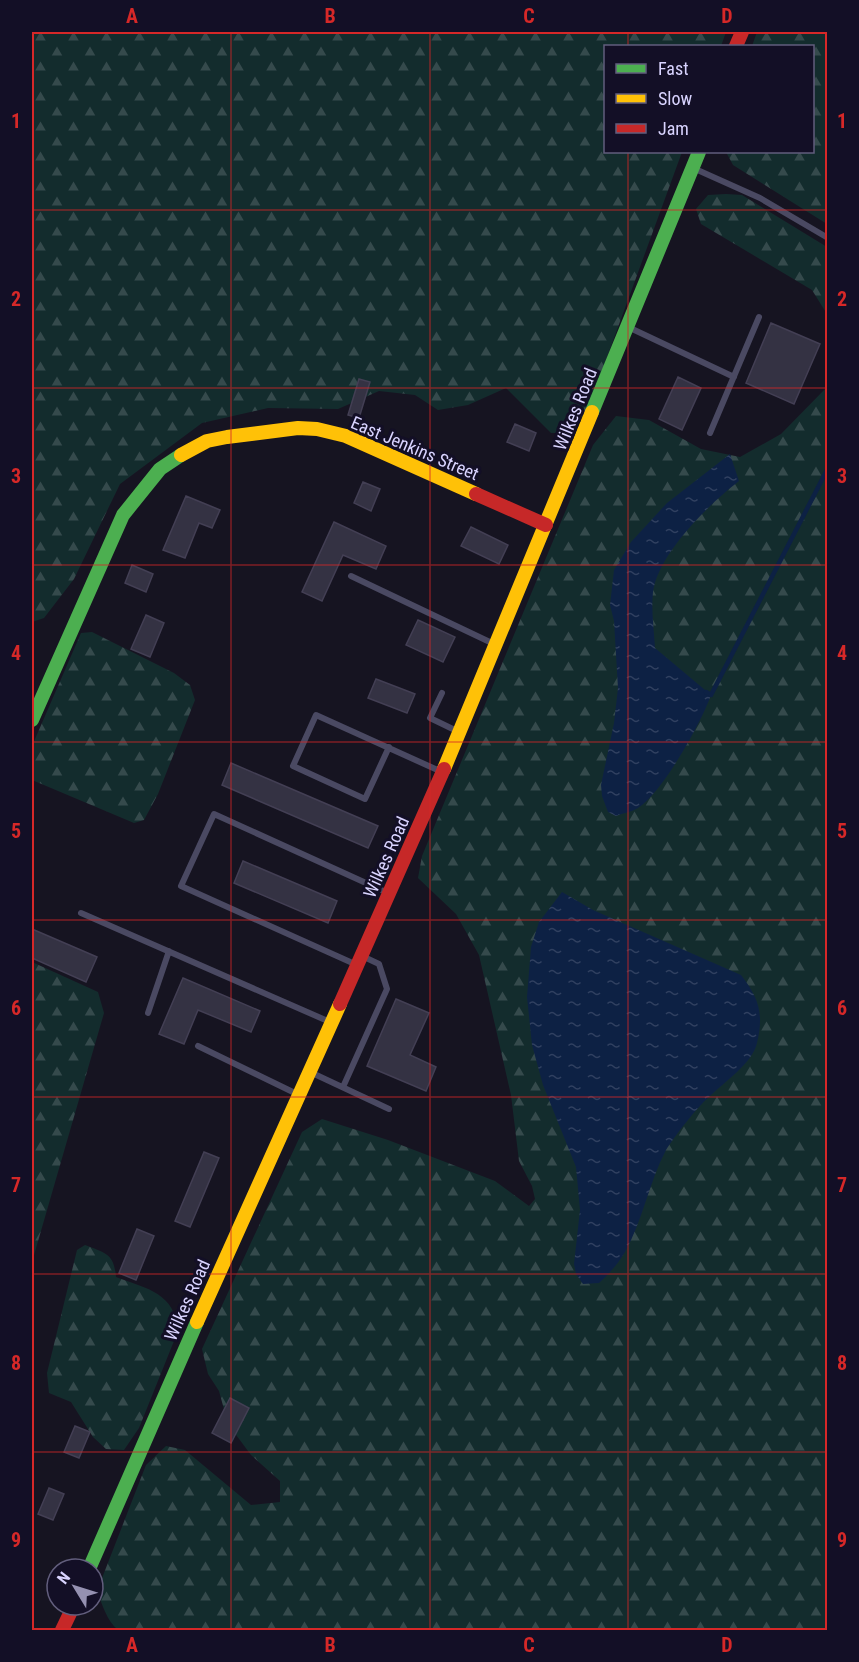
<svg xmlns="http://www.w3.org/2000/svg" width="859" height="1662" font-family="'Roboto Condensed',sans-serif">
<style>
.forest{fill:url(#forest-firs)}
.water{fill:url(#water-ripples)}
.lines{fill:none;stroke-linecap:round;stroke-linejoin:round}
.stream{stroke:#0d2144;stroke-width:4.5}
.building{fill:#343243;stroke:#433f54;stroke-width:1.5}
.lane{stroke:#4a4962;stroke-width:6}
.fast{stroke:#4caf50;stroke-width:14}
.slow{stroke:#ffc107;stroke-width:14}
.jam{stroke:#c62828;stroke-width:14}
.grid{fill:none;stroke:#d62828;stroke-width:1.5;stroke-opacity:0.55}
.labels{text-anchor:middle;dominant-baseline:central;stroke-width:6;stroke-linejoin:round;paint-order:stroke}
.street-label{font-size:18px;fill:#d9d4ff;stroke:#130f26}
.neatline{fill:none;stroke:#d62828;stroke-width:2}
.grid-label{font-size:20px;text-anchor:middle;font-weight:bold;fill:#d62828}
</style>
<defs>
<pattern id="forest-firs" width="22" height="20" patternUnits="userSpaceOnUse" patternTransform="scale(1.5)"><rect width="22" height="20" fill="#132c2d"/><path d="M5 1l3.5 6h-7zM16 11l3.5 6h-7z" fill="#354a4c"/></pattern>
<pattern id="water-ripples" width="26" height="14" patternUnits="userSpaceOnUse" patternTransform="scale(1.5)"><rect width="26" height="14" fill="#0d2144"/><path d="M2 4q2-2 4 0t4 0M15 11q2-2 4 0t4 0" fill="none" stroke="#304060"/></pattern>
</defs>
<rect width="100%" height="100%" fill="#161421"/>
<path class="forest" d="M32,32H726L721,46H606V152H682L587,412L566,433H551L506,388L468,405L438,410L415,395L379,391L338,409L268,408L202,423L120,484L74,579L44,618L32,622Z
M757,32H827V224L733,165L726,152H812V46H752Z
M726,194L742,195L827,247V314L812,290L701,224L696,209L708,195Z
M827,387V1630H118C107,1621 102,1604 97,1591L146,1465L166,1446L185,1450L251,1505L280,1502V1481L251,1455L228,1424L219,1391L208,1374L202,1349L302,1132L322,1119L388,1140L495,1181L529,1206L535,1199L532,1186L519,1161L511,1095L479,955L456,914L418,878L422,856L593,445L616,416L649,420L701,449L740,457L781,434Z
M92,632L174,673L190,685L195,700L158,794L144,820L134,823L32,780V746L81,633Z
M32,962L98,992L104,1013L32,1262Z
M85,1245C105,1253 114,1253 116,1277C148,1289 175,1293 178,1331L139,1428L124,1450L106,1449L93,1437L71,1402L49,1393L47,1373L77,1250Z"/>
<path class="water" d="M730,454L739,481C709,504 658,554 653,592C651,610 654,630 655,648L711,695C701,723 663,792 638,808C632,812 623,813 616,816L608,812L602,796L601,785L614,723L618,688L614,621L610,605L614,570L631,542L667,503Z
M562,892L593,910L741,975C759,998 764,1014 757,1043C752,1064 724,1082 709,1097C698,1106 673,1138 666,1150C649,1182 643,1220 625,1252C618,1264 609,1274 599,1283L583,1284L576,1274L574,1264L580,1210L576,1167L543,1085L532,1045L527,997L531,947L539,922Z"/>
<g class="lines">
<path class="stream" d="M706,692L711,695L828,468"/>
</g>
<path class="building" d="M771,323L820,344L794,404L746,383Z
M678,377L701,388L682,430L659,419Z
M359,379L370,382L359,418L348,415Z
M515,424L536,433L529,451L507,442Z
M363,482L380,489L371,511L354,503Z
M186,496L220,510L212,528L199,523L185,558L163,550Z
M334,522L386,546L376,569L343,555L322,601L302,592Z
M471,527L508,545L499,564L461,546Z
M132,565L153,574L146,592L125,583Z
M146,615L164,623L150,657L131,649Z
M418,620L455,637L443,662L406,645Z
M376,679L415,694L407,713L368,698Z
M231,763L378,826L368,848L222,785Z
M243,861L337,901L328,923L234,883Z
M32,929L97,957L86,982L32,958Z
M183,978L260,1011L251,1032L198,1010L184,1044L159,1034Z
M396,999L429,1013L410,1055L436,1067L426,1091L367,1066Z
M204,1152L219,1158L190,1227L175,1221Z
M137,1229L154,1236L136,1280L119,1273Z
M230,1398L249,1408L231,1443L212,1433Z
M75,1426L90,1432L79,1458L64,1452Z
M49,1488L64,1494L53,1520L38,1514Z"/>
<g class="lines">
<path class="lane" d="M693,168L760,198L828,238
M628,327L734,377
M710,433L759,317
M351,576L494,644
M442,693L430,718L459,732
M389,747L365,799L293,766L316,715L442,772
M81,913L330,1022
M357,965L181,886L214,814L388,893
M148,1013L169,951
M198,1046L297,1094
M310,1072L389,1109
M343,1087L387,989L379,964L362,956"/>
<path class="fast" d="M592,412L699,152
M32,720L123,515L160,469L181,455
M89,1569L197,1322"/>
<path class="slow" d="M181,455L207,441L227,437L298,428L317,429L346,436L476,494
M444,769L592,412
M197,1322L340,1004"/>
<path class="jam" d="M736,46L742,32
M476,494L546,525
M340,1004L444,769
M62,1630L74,1605"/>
</g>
<path class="grid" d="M231,32V1630M430,32V1630M628,32V46M628,152V1630M32,210H828M32,388H828M32,565H828M32,742H828M32,920H828M32,1097H828M32,1274H828M32,1452H828"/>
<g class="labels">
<g class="street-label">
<text transform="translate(575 409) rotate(-68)">Wilkes Road</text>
<text transform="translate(415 448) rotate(23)">East Jenkins Street</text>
<text transform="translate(386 857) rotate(-66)">Wilkes Road</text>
<text transform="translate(187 1300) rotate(-66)">Wilkes Road</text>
</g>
</g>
<rect width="859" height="1662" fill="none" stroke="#130f26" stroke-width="66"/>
<rect x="604" y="45" width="210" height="108" fill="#130f26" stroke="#625e7d" stroke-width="1.5"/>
<rect x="616" y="64" width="30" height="9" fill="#4caf50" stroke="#625e7d" stroke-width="1.5"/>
<text x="658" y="75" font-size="18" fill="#d9d4ff">Fast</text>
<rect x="616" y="94" width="30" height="9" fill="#ffc107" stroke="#625e7d" stroke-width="1.5"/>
<text x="658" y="105" font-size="18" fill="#d9d4ff">Slow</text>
<rect x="616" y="124" width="30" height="9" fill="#c62828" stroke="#625e7d" stroke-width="1.5"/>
<text x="658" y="135" font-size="18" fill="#d9d4ff">Jam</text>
<g transform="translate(75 1587) rotate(308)"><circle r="28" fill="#130f26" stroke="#625e7d" stroke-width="1.5"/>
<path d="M0-4.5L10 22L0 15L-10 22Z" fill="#9591b1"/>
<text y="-9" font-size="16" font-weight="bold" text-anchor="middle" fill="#d9d4ff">N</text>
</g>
<rect x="33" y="33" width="793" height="1596" class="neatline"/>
<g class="grid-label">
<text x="132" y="23">A</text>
<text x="330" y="23">B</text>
<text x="529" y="23">C</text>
<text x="727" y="23">D</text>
<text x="16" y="128">1</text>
<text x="842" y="128">1</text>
<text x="16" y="306">2</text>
<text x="842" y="306">2</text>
<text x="16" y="483">3</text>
<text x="842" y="483">3</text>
<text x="16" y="660">4</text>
<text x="842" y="660">4</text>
<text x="16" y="838">5</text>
<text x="842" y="838">5</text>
<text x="16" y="1015">6</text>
<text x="842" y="1015">6</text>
<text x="16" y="1192">7</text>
<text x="842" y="1192">7</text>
<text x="16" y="1370">8</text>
<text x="842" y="1370">8</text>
<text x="16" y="1547">9</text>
<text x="842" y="1547">9</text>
<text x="132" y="1652">A</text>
<text x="330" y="1652">B</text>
<text x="529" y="1652">C</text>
<text x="727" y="1652">D</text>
</g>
</svg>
